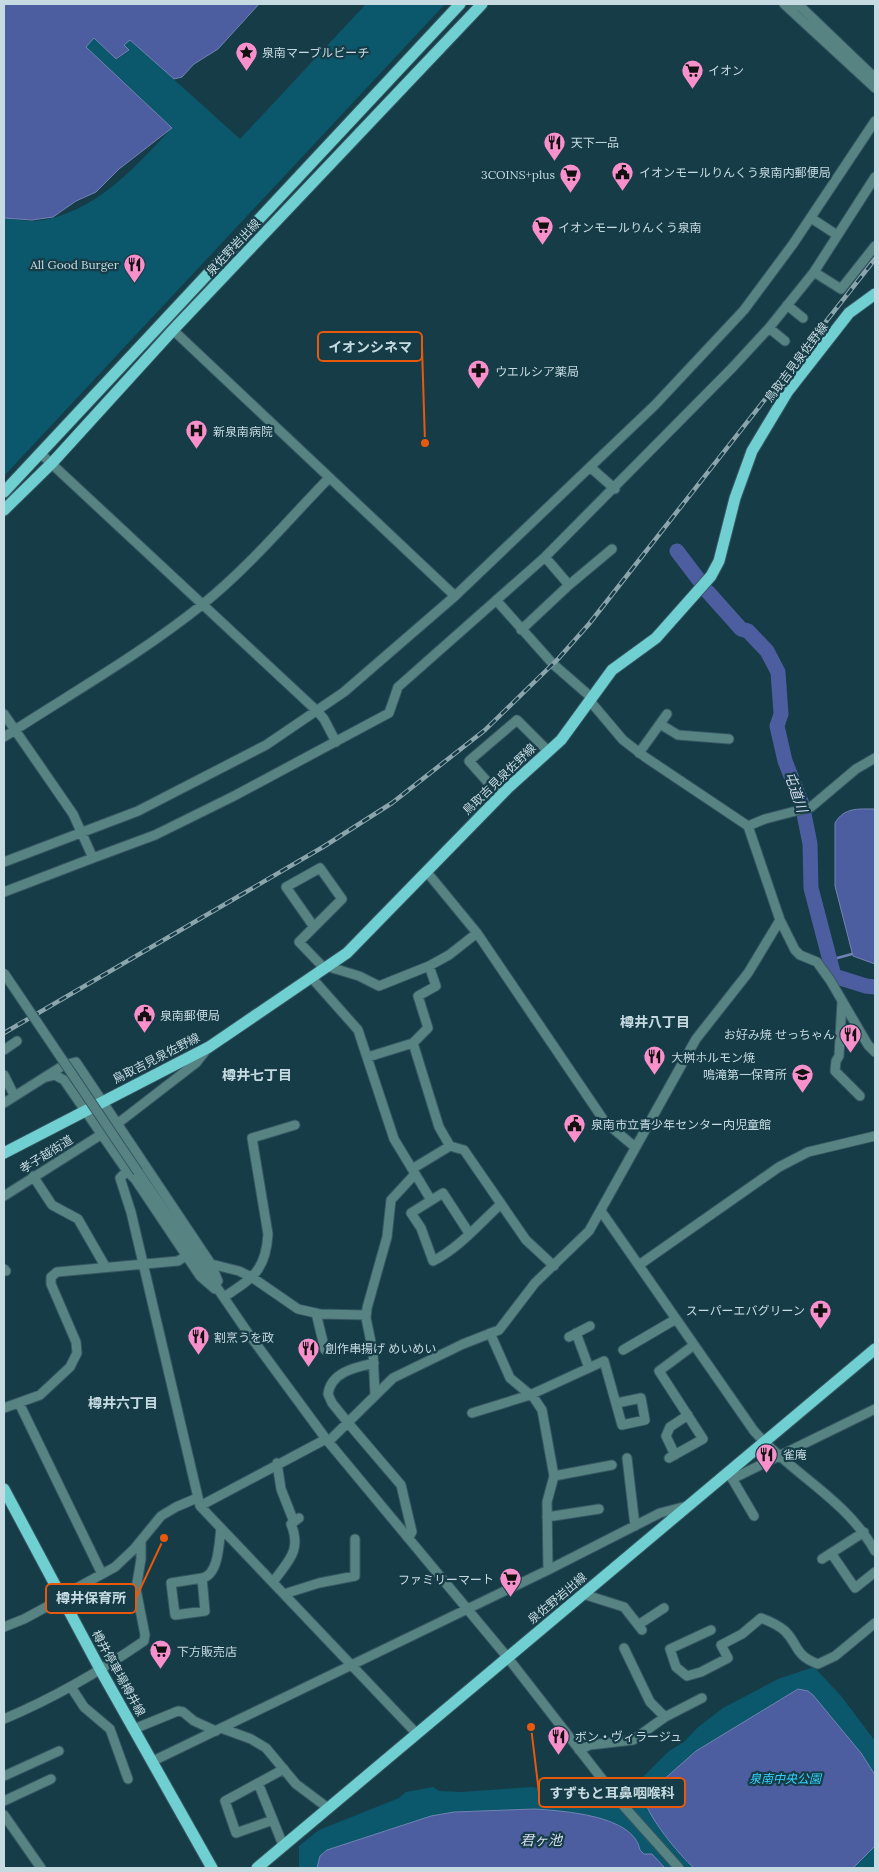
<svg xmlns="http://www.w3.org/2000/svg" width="879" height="1872" font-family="Lora,'Noto Sans JP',serif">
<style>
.green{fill:#0b586c}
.water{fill:#4c5e9f;stroke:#7183b3}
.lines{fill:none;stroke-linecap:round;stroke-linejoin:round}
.stream{stroke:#7183b3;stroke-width:2.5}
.river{stroke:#4c5e9f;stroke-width:15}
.minor-casing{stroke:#365863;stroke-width:11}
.major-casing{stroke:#365863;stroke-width:13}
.minor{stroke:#588383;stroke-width:9}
.major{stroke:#70cfd0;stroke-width:11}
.rail-casing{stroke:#8ba5ad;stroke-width:4.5}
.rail{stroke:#163c47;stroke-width:2.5;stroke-dasharray:8;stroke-linecap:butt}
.minor-bridge-casing{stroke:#365863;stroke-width:11;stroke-linecap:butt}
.minor-bridge{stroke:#588383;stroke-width:9}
.labels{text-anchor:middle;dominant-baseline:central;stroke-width:4.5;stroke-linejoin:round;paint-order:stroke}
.poi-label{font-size:12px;fill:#c6dae1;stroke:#163c47;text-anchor:start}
.street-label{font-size:12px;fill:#c6dae1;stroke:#163c47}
.park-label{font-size:12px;font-style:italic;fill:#34d2fc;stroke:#163c47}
.water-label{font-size:14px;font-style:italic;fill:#d5dbee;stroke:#163c47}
.neighbourhood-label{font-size:14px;font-weight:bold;fill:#c6dae1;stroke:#163c47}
.leader{fill:none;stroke:#e8590c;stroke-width:2}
.callout-dot{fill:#e8590c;stroke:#163c47;stroke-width:2}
.callout{fill:#163c47;stroke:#e8590c;stroke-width:2}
.callout-label{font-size:14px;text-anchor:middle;font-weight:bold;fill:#c6dae1}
</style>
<rect width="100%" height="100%" fill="#163c47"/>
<path class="green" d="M366,4H445L4,476V218C14,219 25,221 35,221C94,215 134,168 172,128L86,47L94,38L116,60L129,51L124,45L130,40L240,139Z
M814,1667L841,1696L875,1741V1868H299V1846L319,1830L399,1798L406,1792L433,1787L439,1791L462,1792L531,1787L579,1794L627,1793L669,1751L684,1742L697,1728L723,1708L778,1679Z"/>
<path class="water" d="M4,4H259L218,49L194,64L182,77L174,79L130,40L124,45L129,50L116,59L94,38L86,47L172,128L119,169L96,192L76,201L53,217L32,220L4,218Z
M875,809V964L853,956L835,886V823C844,807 859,809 875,809Z
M798,1689L808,1691L813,1695L861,1753L875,1775V1846L853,1868H694C680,1856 646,1815 644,1797L696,1751Z
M534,1809C563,1811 634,1815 640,1850L644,1854H652L665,1868H317L320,1856L327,1850L431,1816L454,1812Z"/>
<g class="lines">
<path class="stream" d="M830,960L852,954"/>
<path class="river" d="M677,551L699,580
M708,592L741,629L748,631L767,651L778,672L781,714L777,726L785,761L802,804L810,844L811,888L834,976L866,986L875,987"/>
<defs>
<path id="minor" d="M784,4L875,88
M795,4L801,7L875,78
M811,218L837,235
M814,272L841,289L875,246
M787,305L803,318
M769,328L785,341
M173,330L455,596
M40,453L317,711L324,719L336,742
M590,467L615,489
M545,557L569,585
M496,600L553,664L592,698
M521,630L569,585L612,549
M590,701L623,740L645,757L748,826L780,920L795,950L800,955L817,962L830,980L868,1045L875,1052
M4,714L73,814L93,858L155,835L234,796L389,713L398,687L545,557L732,368L769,328L814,272L875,177
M660,724L678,735L729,739
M4,737C70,694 141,654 203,604C249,567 288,520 329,478
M639,753L667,714
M500,796L469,761L517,720L548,751
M748,826L765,819L811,807L856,769L875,758
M4,862L138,811L266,745L344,692L455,596L590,467L655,405L744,310L793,244L875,121
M426,871L477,933L605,1122L635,1147
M4,892L93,858
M314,927L286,887L320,868L342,899L299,942L324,968
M326,966L359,976L379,986L429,966L449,955L477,933
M311,977L358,1030L394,1139L431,1200
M842,1001L839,1056L836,1061L835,1071L860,1096
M413,1043L439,1127L450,1146
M4,1050L17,1041
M368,1057L413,1043L428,1028L418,996L436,986L429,966
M4,1075L14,1095
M47,1077L55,1075L64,1080L127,1171L135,1179L200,1276L215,1289
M4,1103L64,1065L76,1062L211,1264L218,1281
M117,1124L196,1063L207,1049
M412,1169L450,1146L464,1150L526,1240L554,1266
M127,1171L120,1178L131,1212L200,1506L417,1734
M138,1172L248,1333L326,1439L508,1658L620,1802L679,1868
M33,1176L52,1205L78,1219L105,1266
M4,1196L102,1134
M601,1211L754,1431C792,1474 846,1499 875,1551
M469,1233L443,1193L411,1213L421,1228L433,1261C458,1249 480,1223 501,1204
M211,1264L239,1271L253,1278L298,1309L320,1314L366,1315
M639,1265L779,1167L808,1152L875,1136
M4,1269L6,1271
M224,1297C253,1278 266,1270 268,1234L252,1138L295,1125
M316,1313L325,1350
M490,1333L510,1378L534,1398L542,1410L554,1476L547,1502L548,1570
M576,1333L589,1368
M569,1337L590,1326
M623,1350L676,1319
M374,1363C356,1367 331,1372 328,1394L332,1403L349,1424L401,1485L412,1532L408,1538
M375,1395L373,1352L366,1318L367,1308L387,1237L391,1200L415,1174
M19,1403L102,1574
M4,1408L40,1395L70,1367L77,1353L76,1342L51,1284V1277L57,1272L178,1261L186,1256
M472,1413L530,1395L604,1361L622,1425L645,1420L641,1398L617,1403
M328,1442L393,1378L463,1344L499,1330L535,1283L589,1231L696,1039L748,973L780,920
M675,1455L666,1436L670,1427L688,1415
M627,1458L635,1526
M669,1458L703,1439L659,1371L694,1345
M277,1463L281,1489L294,1522
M730,1475L754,1516
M554,1476L612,1465
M732,1479L875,1409
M200,1506L326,1439
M547,1517L599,1509
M831,1553L855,1588L875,1572
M822,1559L864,1532
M202,1578L205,1611L175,1615L171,1583L202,1578C219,1575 219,1542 221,1528
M273,1582C288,1561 302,1551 291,1524L299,1518
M284,1594L319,1583L355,1576V1539
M583,1594L624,1607L642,1630
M62,1596L115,1567L134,1549L161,1516L176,1507L197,1498
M638,1625L664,1608
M4,1627L24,1619L63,1598
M711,1630L670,1649L676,1667L687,1676L701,1672L728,1658L721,1645L742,1634L761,1618C769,1621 778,1625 785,1631C799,1645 794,1655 818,1664L835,1656L875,1623
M624,1648L650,1702L665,1717
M71,1687L84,1707L110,1729L128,1779
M4,1719C54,1698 99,1672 144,1641L145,1635L136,1589L141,1559V1541
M221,1728L251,1739L266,1748L296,1784L328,1808
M134,1729L178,1711L183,1712L194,1721L216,1731
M579,1750L590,1745L633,1740L665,1717L702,1698
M153,1761L548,1570L660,1513L687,1506
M4,1776L59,1751
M258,1783L283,1845
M4,1801L51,1779
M4,1815L41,1868
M273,1820L236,1833L225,1801L284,1769"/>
<path id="major" d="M4,492L460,4
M4,510L52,463L173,330L482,4
M4,1153L209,1047L347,953L508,788L561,740L612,670L656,638L711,576L719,561L735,498L752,451L788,391L849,313L875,294
M4,1489L101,1671L212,1868
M257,1868L875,1349"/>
</defs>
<use href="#minor" class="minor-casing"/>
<use href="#major" class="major-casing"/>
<use href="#minor" class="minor"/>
<use href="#major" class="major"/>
<defs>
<path id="rail" d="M4,1033L323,847L392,803L485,730L558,659L589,624L875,259"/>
</defs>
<use href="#rail" class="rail-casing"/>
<use href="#rail" class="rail"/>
<defs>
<path id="minor-bridge" d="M4,973L138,1172"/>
</defs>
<use href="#minor-bridge" class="minor-bridge-casing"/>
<use href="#minor-bridge" class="minor-bridge"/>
</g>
<defs>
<symbol id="sight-pin" viewBox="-11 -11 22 30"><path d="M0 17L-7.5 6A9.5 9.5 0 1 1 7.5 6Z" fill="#f890cc" stroke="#163c47"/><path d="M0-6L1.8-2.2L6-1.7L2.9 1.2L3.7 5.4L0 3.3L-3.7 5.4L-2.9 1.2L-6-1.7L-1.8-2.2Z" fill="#111"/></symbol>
<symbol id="supermarket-pin" viewBox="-11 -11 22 30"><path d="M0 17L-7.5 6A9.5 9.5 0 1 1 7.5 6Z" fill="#f890cc" stroke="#163c47"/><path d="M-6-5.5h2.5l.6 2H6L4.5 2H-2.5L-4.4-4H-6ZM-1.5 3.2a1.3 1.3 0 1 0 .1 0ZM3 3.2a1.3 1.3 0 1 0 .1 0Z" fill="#111"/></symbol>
<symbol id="restaurant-pin" viewBox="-11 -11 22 30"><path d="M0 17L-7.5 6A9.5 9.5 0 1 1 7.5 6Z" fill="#f890cc" stroke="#163c47"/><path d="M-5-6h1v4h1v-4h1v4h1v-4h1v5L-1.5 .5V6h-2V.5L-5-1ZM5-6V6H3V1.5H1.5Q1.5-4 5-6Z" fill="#111"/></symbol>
<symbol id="civic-pin" viewBox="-11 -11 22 30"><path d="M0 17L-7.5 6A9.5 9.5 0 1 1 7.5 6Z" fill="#f890cc" stroke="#163c47"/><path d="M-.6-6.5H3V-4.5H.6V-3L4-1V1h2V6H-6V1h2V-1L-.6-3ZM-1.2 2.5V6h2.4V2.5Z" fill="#111"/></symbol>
<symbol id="pharmacy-pin" viewBox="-11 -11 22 30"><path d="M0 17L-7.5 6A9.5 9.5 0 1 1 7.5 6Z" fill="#f890cc" stroke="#163c47"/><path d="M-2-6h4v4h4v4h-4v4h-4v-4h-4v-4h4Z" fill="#111"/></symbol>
<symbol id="hospital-pin" viewBox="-11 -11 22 30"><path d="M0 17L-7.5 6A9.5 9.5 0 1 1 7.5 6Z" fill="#f890cc" stroke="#163c47"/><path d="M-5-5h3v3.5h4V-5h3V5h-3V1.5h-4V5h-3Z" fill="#111"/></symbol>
<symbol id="school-pin" viewBox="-11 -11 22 30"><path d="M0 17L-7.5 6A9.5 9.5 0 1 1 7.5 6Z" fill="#f890cc" stroke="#163c47"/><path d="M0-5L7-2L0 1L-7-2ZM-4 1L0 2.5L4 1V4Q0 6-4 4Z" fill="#111"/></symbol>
</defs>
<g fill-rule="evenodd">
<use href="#sight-pin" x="234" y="40" width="25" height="34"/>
<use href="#supermarket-pin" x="680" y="58" width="25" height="34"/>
<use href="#restaurant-pin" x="542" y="130" width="25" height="34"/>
<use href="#civic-pin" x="610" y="160" width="25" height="34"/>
<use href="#supermarket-pin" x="558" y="162" width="25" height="34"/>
<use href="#supermarket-pin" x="530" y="214" width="25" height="34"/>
<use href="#restaurant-pin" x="122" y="252" width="25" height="34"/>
<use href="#pharmacy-pin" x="466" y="358" width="25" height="34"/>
<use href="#hospital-pin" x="184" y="418" width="25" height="34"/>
<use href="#civic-pin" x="132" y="1002" width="25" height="34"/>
<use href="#restaurant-pin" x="838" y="1022" width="25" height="34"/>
<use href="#restaurant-pin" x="642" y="1044" width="25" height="34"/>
<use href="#school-pin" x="790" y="1062" width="25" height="34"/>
<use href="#civic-pin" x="562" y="1112" width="25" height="34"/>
<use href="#pharmacy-pin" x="808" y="1298" width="25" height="34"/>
<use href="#restaurant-pin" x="186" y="1324" width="25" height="34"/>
<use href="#restaurant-pin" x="296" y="1336" width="25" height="34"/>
<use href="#restaurant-pin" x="754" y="1442" width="25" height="34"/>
<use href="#supermarket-pin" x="498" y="1566" width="25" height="34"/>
<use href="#supermarket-pin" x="148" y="1638" width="25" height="34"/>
<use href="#restaurant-pin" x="546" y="1724" width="25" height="34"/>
</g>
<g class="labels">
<g class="poi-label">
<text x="262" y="52">泉南マーブルビーチ</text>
<text x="708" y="70">イオン</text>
<text x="571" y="142">天下一品</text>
<text x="639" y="172">イオンモールりんくう泉南内郵便局</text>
<text x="555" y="174" text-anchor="end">3COINS+plus</text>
<text x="558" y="227">イオンモールりんくう泉南</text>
<text x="119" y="264" text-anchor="end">All Good Burger</text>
<text x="495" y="371">ウエルシア薬局</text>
<text x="213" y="431">新泉南病院</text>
<text x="160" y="1015">泉南郵便局</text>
<text x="835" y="1034" text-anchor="end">お好み焼 せっちゃん</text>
<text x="671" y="1057">大桝ホルモン焼</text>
<text x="787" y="1074" text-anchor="end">鳴滝第一保育所</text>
<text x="591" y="1124">泉南市立青少年センター内児童館</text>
<text x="805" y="1310" text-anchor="end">スーパーエバグリーン</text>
<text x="214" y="1337">割烹うを政</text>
<text x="325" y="1348">創作串揚げ めいめい</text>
<text x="783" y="1454">雀庵</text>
<text x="494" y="1579" text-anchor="end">ファミリーマート</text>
<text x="177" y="1651">下方販売店</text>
<text x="575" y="1736">ボン・ヴィラージュ</text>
</g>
<g class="street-label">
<text transform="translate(233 247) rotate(-47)">泉佐野岩出線</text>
<text transform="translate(796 362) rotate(-53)">鳥取吉見泉佐野線</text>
<text transform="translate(499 779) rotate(-44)">鳥取吉見泉佐野線</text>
<text transform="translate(156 1058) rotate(-27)">鳥取吉見泉佐野線</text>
<text transform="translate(46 1154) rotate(-32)">孝子越街道</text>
<text transform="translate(557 1598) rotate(-40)">泉佐野岩出線</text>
<text transform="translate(119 1673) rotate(61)">樽井停車場樽井線</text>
</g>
<g class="park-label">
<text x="785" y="1778">泉南中央公園</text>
</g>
<g class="water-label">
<text transform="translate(796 792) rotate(71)">屯道川</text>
<text x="541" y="1840">君ヶ池</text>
</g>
<g class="neighbourhood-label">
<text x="655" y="1022">樽井八丁目</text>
<text x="257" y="1075">樽井七丁目</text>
<text x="123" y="1403">樽井六丁目</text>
</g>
</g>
<path class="leader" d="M425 443L422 347M164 1538L136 1598M531 1727L539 1793"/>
<g class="callout-dot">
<circle cx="425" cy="443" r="5"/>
<circle cx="164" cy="1538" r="5"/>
<circle cx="531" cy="1727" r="5"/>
</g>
<g class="callout">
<rect x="318" y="332" width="104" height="29" rx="5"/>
<rect x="46" y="1584" width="90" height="29" rx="5"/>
<rect x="539" y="1778" width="146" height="29" rx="5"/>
</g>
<g class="callout-label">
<text x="370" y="352">イオンシネマ</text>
<text x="91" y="1603">樽井保育所</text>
<text x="612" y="1798">すずもと耳鼻咽喉科</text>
</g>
<rect width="879" height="1872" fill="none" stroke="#c6dae1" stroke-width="10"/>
</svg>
